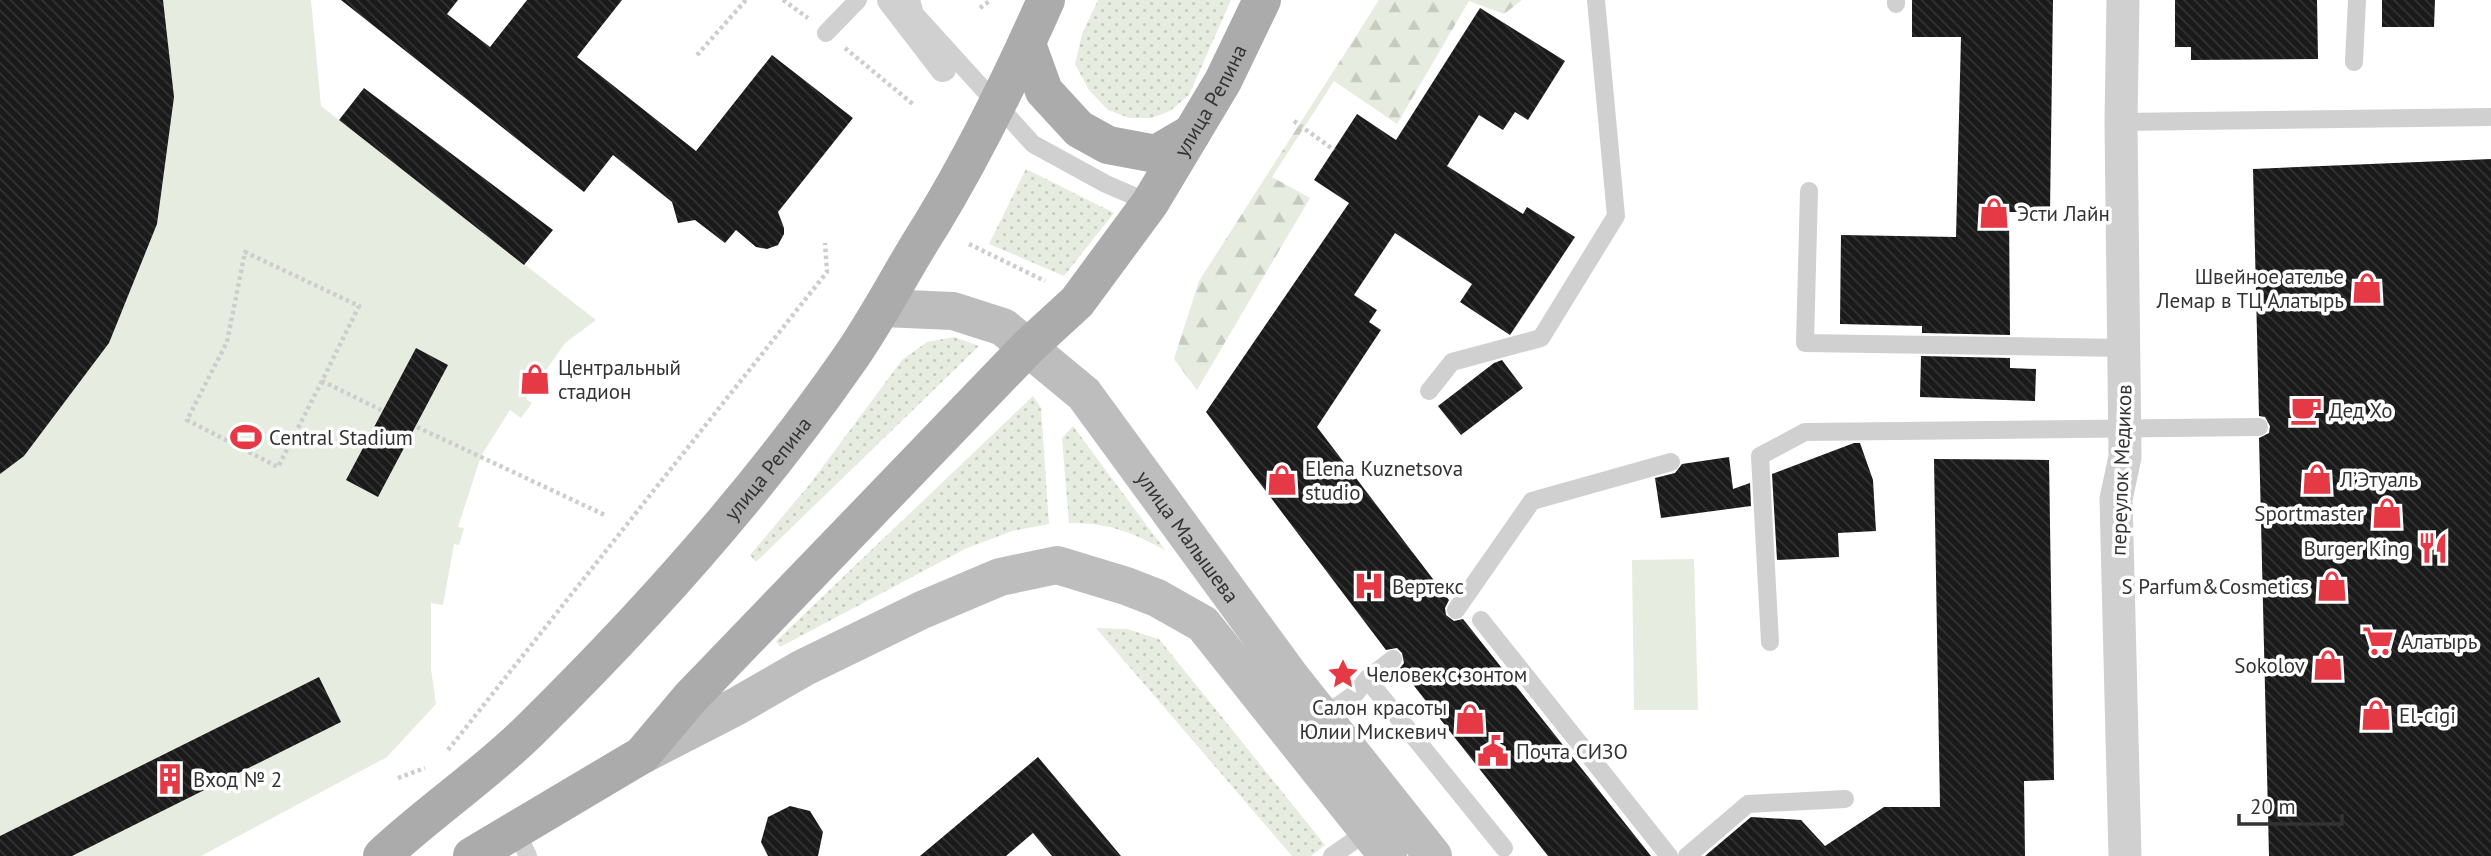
<svg xmlns="http://www.w3.org/2000/svg" width="2491" height="856" font-family="'PT Sans',sans-serif">
<style>
.grass{fill:url(#grass-dots)}
.forest{fill:url(#forest-firs)}
.garden{fill:#e6ecdf}
.building{fill:url(#building-back-hatch)}
.lines{fill:none;stroke-linecap:round;stroke-linejoin:round}
.path{stroke:#cdcdcd;stroke-width:4.5;stroke-dasharray:3.5 3.5;stroke-linecap:butt}
.service{stroke:#d0d0d0;stroke-width:18}
.pedestrian{stroke:#d0d0d0;stroke-width:26}
.minor{stroke:#d0d0d0;stroke-width:33}
.secondary{stroke:#bdbdbd;stroke-width:38}
.primary{stroke:#ababab;stroke-width:38}
.labels{text-anchor:middle;dominant-baseline:central;stroke-width:7;stroke-linejoin:round;paint-order:stroke}
.street-label{font-size:21px;fill:#333;stroke:#fff}
.poi-label{font-size:21px;fill:#333;stroke:#fff;text-anchor:start}
</style>
<defs>
<pattern id="grass-dots" width="8" height="8" patternUnits="userSpaceOnUse" patternTransform="scale(1.75)"><rect width="8" height="8" fill="#e6ecdf"/><path d="M2 2h.1M6 6h.1" fill="none" stroke="#c6cbc0" stroke-width="1.8" stroke-linecap="round"/></pattern>
<pattern id="forest-firs" width="22" height="20" patternUnits="userSpaceOnUse" patternTransform="scale(1.75)"><rect width="22" height="20" fill="#e6ecdf"/><path d="M5 1l3.5 6h-7zM16 11l3.5 6h-7z" fill="#c6cbc0"/></pattern>
<pattern id="building-back-hatch" width="6" height="6" patternUnits="userSpaceOnUse" patternTransform="scale(1.75)"><rect width="6" height="6" fill="#1a1a1a"/><path d="M-1 5l2 2M0 0l6 6M5-1l2 2" fill="none" stroke="#333"/></pattern>
</defs>
<rect width="100%" height="100%" fill="#fff"/>
<path class="grass" d="M1098,0H1231L1189,95L1170,111L1152,118H1130L1108,110L1089,90L1075,64L1082,34Z
M1026,169L1114,213L1064,276L989,244Z
M954,337L979,346L756,562L750,555L810,484L902,360L927,342Z
M1033,396L1041,408L1049,524L1012,531L965,549L780,647L776,641Z
M1073,426L1165,550C1129,531 1109,523 1069,523L1062,438Z
M1096,628L1127,629L1159,639L1325,845L1311,856H1292Z"/>
<path class="forest" d="M1379,0H1522L1504,14L1469,1L1397,124L1334,81L1272,177L1310,198L1197,390L1174,359L1199,281Z"/>
<path class="garden" d="M0,0H311L321,106L596,320L565,343L526,399L532,403L521,418L510,410L481,456L458,527L464,528L459,545L454,544L443,605L431,603V669L436,704L387,757L201,856H0Z
M1694,559L1698,710H1634L1632,560Z"/>
<path class="building" d="M0,0H163L174,97L157,224L109,343L24,456L0,474Z
M341,0H458L447,14L490,47L527,0H622L577,57L696,151L772,55L853,118L778,212L784,228V234L778,245L767,249L756,247L736,230L725,243L695,220L678,223L672,202L613,155L584,192Z
M1912,0H2053L2050,212H2009L2010,335L1922,333V326L1840,324L1841,235L1956,237L1961,37H1912Z
M2175,0H2317L2318,59L2191,60V47H2175Z
M2382,0H2435L2434,27H2382Z
M1480,8L1565,61L1528,120L1515,112L1503,130L1479,115L1447,166L1523,214L1527,207L1575,237L1510,335L1460,302L1472,284L1395,233L1354,295L1377,310L1369,322L1381,330L1317,427L1449,600L1445,608L1446,615L1454,621L1463,619L1651,856H1548L1400,668L1404,663L1402,653L1397,648L1386,650L1206,412L1349,203L1314,180L1357,114L1396,140Z
M364,88L553,230L524,265L339,120Z
M2491,159V856H2269L2259,438L2269,433L2270,426L2265,417L2259,416L2253,169Z
M416,348L448,365L378,497L346,480Z
M1921,356L2010,358V368L2036,369L2035,401L1920,397Z
M1502,360L1523,388L1461,435L1438,406L1494,363Z
M1854,443H1860L1873,480L1876,531L1838,533L1839,557L1777,560L1772,474Z
M1729,457L1733,489L1750,483L1751,506L1661,518L1655,478L1675,473L1682,464Z
M1934,459L2049,460L2054,780L2024,781L2025,856H1705L1751,817L1801,820L1825,846L1884,807H1940Z
M319,677L341,722L72,856H0V836Z
M1038,757L1121,856H1052L1033,833L1006,856H920Z
M790,806L810,811L823,832L818,856H768L761,842L768,817Z"/>
<g class="lines">
<path class="path" d="M783,0L808,18
M980,8L991,0
M845,48L914,105
M697,55L746,0
M1294,121L1334,150
M969,244L1045,281
M322,381L278,467L187,420L227,342L245,252L359,306L322,381L381,410
M417,427L607,516
M448,750L827,272L825,243
M398,778L425,768"/>
<path class="service" d="M911,0L915,14L1033,144L1106,184L1150,203
M1896,4V0
M826,33L858,0
M2354,62L2357,0
M2121,122L2491,117
M1809,191L1805,343L2124,348
M1429,391L1452,362L1541,338L1616,216L1596,0
M1456,610L1532,501L1671,462
M1481,620L1669,856
M1770,642L1760,456L1805,432L2259,427
M1367,679L1504,848
M1322,717L1356,693L1367,679L1393,659
M515,829L528,856
M1332,856L1368,831
M1687,856L1748,804L1845,799"/>
<path class="pedestrian" d="M890,0L943,69"/>
<path class="minor" d="M2123,0L2121,122L2125,457L2116,499L2125,856"/>
<g class="secondary">
<path id="s1" d="M883,308L953,311L1003,327L1084,394L1290,676L1433,856"/>
<path d="M642,755L737,706L803,668L922,610L1000,577L1057,565L1126,586L1157,598L1203,624L1388,856"/>
</g>
<g class="primary">
<path d="M1027,44L1044,91L1079,129L1108,145L1156,154L1192,133"/>
<path id="s2" d="M382,856C429,812 483,776 529,731C645,617 755,495 848,361C879,317 902,270 931,225C975,153 1012,77 1046,0"/>
<path id="s3" d="M472,856L642,755L690,698L1029,346L1077,302L1150,203L1223,81L1262,0"/>
</g>
</g>
<defs>
<symbol id="shop-bare" viewBox="-9 -9 18 18"><path d="M-5-2.5h2.3a2.7 3.5 0 0 1 5.4 0H5L5.5 6h-11ZM-1.5-2.5h3a1.5 2.3 0 0 0-3 0Z" fill="#e63946" stroke="#fff" stroke-width="2.5" paint-order="stroke"/></symbol>
<symbol id="cafe-bare" viewBox="-9 -9 18 18"><path d="M-5.5-4.5H6V0H3Q3 3.5 0 3.5H-2.5Q-5.5 3.5-5.5 0ZM3-3.2v2h1.7v-2ZM-6 4.5H4V6H-6Z" fill="#e63946" stroke="#fff" stroke-width="2.5" paint-order="stroke"/></symbol>
<symbol id="stadium-bare" viewBox="-9 -9 18 18"><path d="M0-5a6.5 5 0 1 0 0 10a6.5 5 0 1 0 0-10ZM-3.5-1.8h7v3.6h-7Z" fill="#e63946" stroke="#fff" stroke-width="2.5" paint-order="stroke"/></symbol>
<symbol id="restaurant-bare" viewBox="-9 -9 18 18"><path d="M-5-6h1v4h1v-4h1v4h1v-4h1v5L-1.5 .5V6h-2V.5L-5-1ZM5-6V6H3V1.5H1.5Q1.5-4 5-6Z" fill="#e63946" stroke="#fff" stroke-width="2.5" paint-order="stroke"/></symbol>
<symbol id="hospital-bare" viewBox="-9 -9 18 18"><path d="M-5-5h3v3.5h4V-5h3V5h-3V1.5h-4V5h-3Z" fill="#e63946" stroke="#fff" stroke-width="2.5" paint-order="stroke"/></symbol>
<symbol id="supermarket-bare" viewBox="-9 -9 18 18"><path d="M-6-5.5h2.5l.6 2H6L4.5 2H-2.5L-4.4-4H-6ZM-1.5 3.2a1.3 1.3 0 1 0 .1 0ZM3 3.2a1.3 1.3 0 1 0 .1 0Z" fill="#e63946" stroke="#fff" stroke-width="2.5" paint-order="stroke"/></symbol>
<symbol id="sight-bare" viewBox="-9 -9 18 18"><path d="M0-6L1.8-2.2L6-1.7L2.9 1.2L3.7 5.4L0 3.3L-3.7 5.4L-2.9 1.2L-6-1.7L-1.8-2.2Z" fill="#e63946" stroke="#fff" stroke-width="2.5" paint-order="stroke"/></symbol>
<symbol id="civic-bare" viewBox="-9 -9 18 18"><path d="M-.6-6.5H3V-4.5H.6V-3L4-1V1h2V6H-6V1h2V-1L-.6-3ZM-1.2 2.5V6h2.4V2.5Z" fill="#e63946" stroke="#fff" stroke-width="2.5" paint-order="stroke"/></symbol>
<symbol id="building-bare" viewBox="-9 -9 18 18"><path d="M-4-6H4V6H1V3H-1V6H-4ZM-2.5-4.3h1.7v1.8h-1.7ZM.8-4.3h1.7v1.8H.8ZM-2.5-1h1.7V.8h-1.7ZM.8-1h1.7V.8H.8Z" fill="#e63946" stroke="#fff" stroke-width="2.5" paint-order="stroke"/></symbol>
</defs>
<g fill-rule="evenodd">
<use href="#shop-bare" x="1972" y="191" width="44" height="44"/>
<use href="#shop-bare" x="2345" y="266" width="44" height="44"/>
<use href="#shop-bare" x="513" y="357" width="44" height="44"/>
<use href="#cafe-bare" x="2284" y="388" width="44" height="44"/>
<use href="#stadium-bare" x="224" y="415" width="44" height="44"/>
<use href="#shop-bare" x="2295" y="457" width="44" height="44"/>
<use href="#shop-bare" x="1260" y="458" width="44" height="44"/>
<use href="#shop-bare" x="2365" y="491" width="44" height="44"/>
<use href="#restaurant-bare" x="2411" y="526" width="44" height="44"/>
<use href="#hospital-bare" x="1347" y="564" width="44" height="44"/>
<use href="#shop-bare" x="2310" y="564" width="44" height="44"/>
<use href="#supermarket-bare" x="2356" y="619" width="44" height="44"/>
<use href="#shop-bare" x="2306" y="643" width="44" height="44"/>
<use href="#sight-bare" x="1321" y="652" width="44" height="44"/>
<use href="#shop-bare" x="2354" y="693" width="44" height="44"/>
<use href="#shop-bare" x="1448" y="697" width="44" height="44"/>
<use href="#civic-bare" x="1471" y="729" width="44" height="44"/>
<use href="#building-bare" x="148" y="757" width="44" height="44"/>
</g>
<g class="labels">
<g class="street-label">
<text stroke="none"><textPath href="#s3" startOffset="1068">улица Репина</textPath></text>
<text stroke="none"><textPath href="#s2" startOffset="548">улица Репина</textPath></text>
<text transform="translate(2121 470) rotate(-88)">переулок Медиков</text>
<text stroke="none"><textPath href="#s1" startOffset="404">улица Малышева</textPath></text>
</g>
<g class="poi-label">
<text x="2017" y="213">Эсти Лайн</text>
<text x="2344" y="276" text-anchor="end">Швейное ателье<tspan x="2344" dy="24">Лемар в ТЦ Алатырь</tspan></text>
<text x="558" y="367">Центральный<tspan x="558" dy="24">стадион</tspan></text>
<text x="2329" y="410">Дед Хо</text>
<text x="269" y="437">Central Stadium</text>
<text x="1305" y="468">Elena Kuznetsova<tspan x="1305" dy="24">studio</tspan></text>
<text x="2340" y="479">Л’Этуаль</text>
<text x="2364" y="513" text-anchor="end">Sportmaster</text>
<text x="2410" y="548" text-anchor="end">Burger King</text>
<text x="1392" y="586">Вертекс</text>
<text x="2309" y="586" text-anchor="end">S Parfum&amp;Cosmetics</text>
<text x="2401" y="641">Алатырь</text>
<text x="2305" y="665" text-anchor="end">Sokolov</text>
<text x="1366" y="674">Человек с зонтом</text>
<text x="1447" y="707" text-anchor="end">Салон красоты<tspan x="1447" dy="24">Юлии Мискевич</tspan></text>
<text x="2399" y="715">El-cigi</text>
<text x="1516" y="751">Почта СИЗО</text>
<text x="193" y="779">Вход № 2</text>
</g>
</g>
<path d="M2239 814v10h103v-10" fill="none" stroke="#333333" stroke-width="3.5"/>
<text x="2250" y="814" font-size="21" fill="#333333" stroke="#ffffff" stroke-width="5" paint-order="stroke">20 m</text>
</svg>
